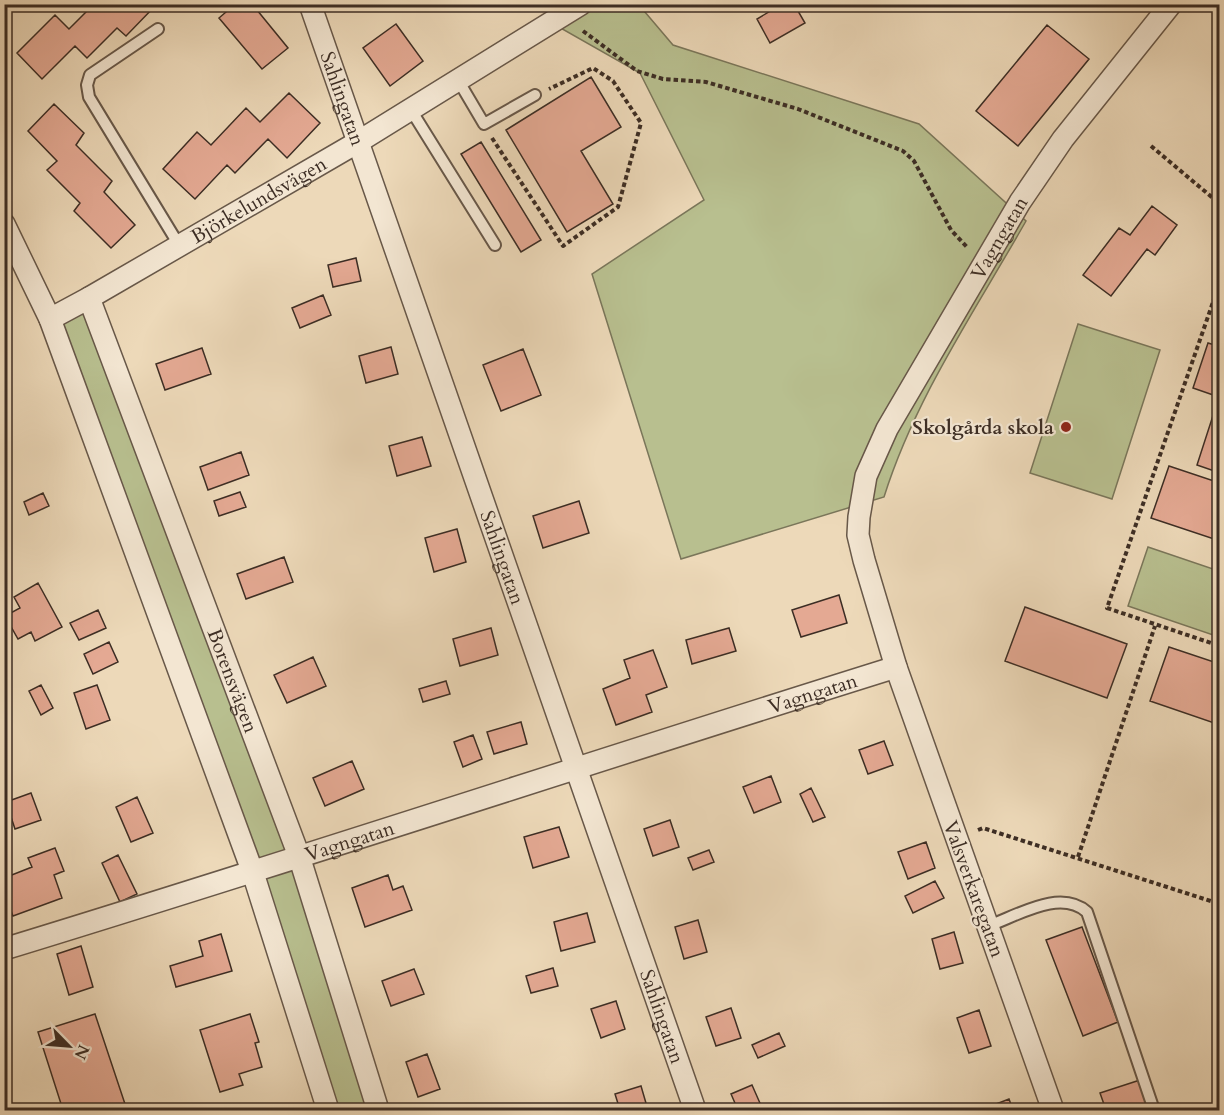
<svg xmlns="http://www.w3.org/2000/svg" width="1224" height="1115" font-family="Cardo,serif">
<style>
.green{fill:#b8bf8f;stroke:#7a765a;stroke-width:1.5}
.building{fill:#e4a993;stroke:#3c2d24;stroke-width:1.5}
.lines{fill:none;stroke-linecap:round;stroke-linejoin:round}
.lane-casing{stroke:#685849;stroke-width:14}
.street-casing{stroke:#685849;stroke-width:24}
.path{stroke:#3c2d24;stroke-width:4;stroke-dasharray:4.5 3;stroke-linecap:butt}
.lane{stroke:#f3e6d2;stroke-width:10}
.street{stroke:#f3e6d2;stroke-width:21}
.poi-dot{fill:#8f2418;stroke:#f3e6d2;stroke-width:2}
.labels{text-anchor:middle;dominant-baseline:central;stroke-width:4.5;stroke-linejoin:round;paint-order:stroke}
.street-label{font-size:20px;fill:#3c2d24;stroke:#f3e6d2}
.poi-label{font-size:20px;font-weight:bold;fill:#3c2d24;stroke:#f3e6d2;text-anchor:end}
</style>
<rect width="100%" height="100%" fill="#edd9b9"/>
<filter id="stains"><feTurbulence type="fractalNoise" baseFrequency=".00333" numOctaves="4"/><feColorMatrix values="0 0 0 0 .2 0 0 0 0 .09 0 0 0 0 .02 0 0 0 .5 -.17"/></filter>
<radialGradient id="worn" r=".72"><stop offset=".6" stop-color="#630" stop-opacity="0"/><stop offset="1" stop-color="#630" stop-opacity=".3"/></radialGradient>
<path class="green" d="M592,5H639L673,45L919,124L1026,221C975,311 915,398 884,497L681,559L592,274L704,200L640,73L557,26Z
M84,303L386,1110H332L53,321Z
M1078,324L1160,350L1112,499L1030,473Z
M1148,547L1219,571V637L1128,606Z"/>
<path class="building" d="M94,4H105L109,8L112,4H157L126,36L117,28L87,58L75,46L42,79L17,53L55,15L69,29Z
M231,4H263L257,10L288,48L262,69L219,18L233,6Z
M782,4H794L805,23L770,43L757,19Z
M396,24L423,61L390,86L363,48Z
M1047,25L1089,59L1018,146L976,111Z
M591,77L621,127L581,151L613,204L567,232L506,130Z
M289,93L320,123L287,158L268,139L235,173L227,165L195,199L163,169L197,132L211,145L246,108L260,122Z
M54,104L84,133L76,145L112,181L104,192L135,225L111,248L74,211L80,203L47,170L57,161L28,131Z
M481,142L541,240L521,252L461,154Z
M1152,206L1177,225L1155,255L1147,249L1111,296L1083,275L1119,228L1130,235Z
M356,258L361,281L333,287L328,265Z
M323,295L331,315L300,328L292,308Z
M1220,341V473L1197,465L1219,397L1193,388L1208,343L1218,346Z
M391,347L398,374L366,383L359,356Z
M202,348L211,374L165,390L156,364Z
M523,349L541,395L501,411L483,365Z
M422,437L431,466L397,476L389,446Z
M241,452L249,475L208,490L200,467Z
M1169,466L1220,483V541L1151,518Z
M240,492L246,507L219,516L214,501Z
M43,493L49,506L29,515L24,502Z
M579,501L589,533L543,548L533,516Z
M457,529L466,562L434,572L425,538Z
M284,557L293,582L246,599L237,574Z
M38,583L62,627L35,641L31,632L18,639L5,616L20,608L14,597Z
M839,595L847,623L801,637L792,610Z
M1025,607L1127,644L1107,698L1005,661Z
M98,610L106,628L79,640L70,623Z
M491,628L498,655L460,666L453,639Z
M729,628L736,651L692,664L686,640Z
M109,642L118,662L93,674L84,654Z
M1169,647L1220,664V725L1150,701Z
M653,650L667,687L646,695L652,712L616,725L603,689L630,678L624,660Z
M313,657L326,686L287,703L274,675Z
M446,681L450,694L423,702L419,689Z
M41,685L53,708L41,715L29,691Z
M97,685L110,720L86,729L74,693Z
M521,722L527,744L494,754L487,732Z
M473,735L482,759L463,767L454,742Z
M884,741L893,765L868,774L859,750Z
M352,761L364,789L325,806L313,778Z
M771,776L781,802L754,813L743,787Z
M811,788L825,817L813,822L800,794Z
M31,793L41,820L15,829L6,802Z
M137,797L153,833L131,842L116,807Z
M670,820L679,847L653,856L644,829Z
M559,827L569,857L533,868L524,837Z
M926,842L935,868L908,879L898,852Z
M55,848L64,871L54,875L62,898L13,916L4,893V878L32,867L28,858Z
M709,850L714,862L693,870L688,858Z
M118,855L137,894L120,902L102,863Z
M388,875L393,890L403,886L412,910L365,927L352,888Z
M935,881L944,898L913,913L905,896Z
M587,913L595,942L561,951L554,922Z
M698,920L707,952L684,959L675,927Z
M1082,927L1118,1022L1083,1036L1046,940Z
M954,932L963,963L940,969L932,939Z
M221,934L232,971L176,987L170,966L203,956L199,941Z
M81,946L93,987L69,995L57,954Z
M553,968L558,986L531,993L526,976Z
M414,969L424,994L391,1006L382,981Z
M616,1001L625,1029L601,1038L591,1009Z
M731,1008L741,1038L716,1046L706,1017Z
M979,1010L991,1046L969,1053L957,1018Z
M95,1014L127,1110H63L38,1032Z
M250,1014L259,1042L255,1043L262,1067L239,1074L243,1085L220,1092L200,1030Z
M779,1033L785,1046L758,1058L752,1045Z
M427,1054L440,1089L418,1097L406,1062Z
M1140,1080L1150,1110H1106L1100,1093Z
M752,1085L763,1110H738L731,1094Z
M641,1086L648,1110H620L615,1094Z
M1009,1099L1013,1110H984L983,1109Z"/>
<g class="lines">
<defs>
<path id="lane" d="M158,29L90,75L87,85L89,97L179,245
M458,80L484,124L535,95
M411,110L495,245
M988,926C1017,916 1060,888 1087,912L1154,1110"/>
<g id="street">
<path id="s1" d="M310,4L695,1110"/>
<path d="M4,224L50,319L253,873L328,1110"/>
<path id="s2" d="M89,298L358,142L581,4"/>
<path id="s3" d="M50,319L89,298L299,856L378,1110"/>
<path id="s4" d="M4,949C302,858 598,760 896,667"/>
<path id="s5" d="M1053,1110L896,667L864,560L858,535L859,517L866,476L887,429L1020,202L1063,139L1171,4"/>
</g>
</defs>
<use href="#lane" class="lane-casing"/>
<use href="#street" class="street-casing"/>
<path class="path" d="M732,5L733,4
M583,31L637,71L663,79L706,82L798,109L903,151L914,161L951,230L967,247
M492,138L563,246L618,207L641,123L613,81L593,68L549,89
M1151,146L1220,204
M1220,282L1107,608L1220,646
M978,830L983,828L1220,904
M1078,857L1155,626"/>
<use href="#lane" class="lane"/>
<use href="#street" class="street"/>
</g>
<circle class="poi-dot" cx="1066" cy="427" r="6"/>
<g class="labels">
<g class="street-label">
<text stroke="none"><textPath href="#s1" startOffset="100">Sahlingatan</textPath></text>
<text stroke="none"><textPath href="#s2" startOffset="196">Björkelundsvägen</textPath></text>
<text stroke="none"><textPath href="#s5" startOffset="940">Vagngatan</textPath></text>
<text stroke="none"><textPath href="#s1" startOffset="586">Sahlingatan</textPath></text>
<text stroke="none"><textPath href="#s3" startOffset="453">Borensvägen</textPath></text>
<text stroke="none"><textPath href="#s4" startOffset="848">Vagngatan</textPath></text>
<text stroke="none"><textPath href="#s4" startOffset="362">Vagngatan</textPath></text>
<text transform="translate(974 889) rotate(70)">Valsverkaregatan</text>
<text stroke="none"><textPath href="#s1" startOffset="1072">Sahlingatan</textPath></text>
</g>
<g class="poi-label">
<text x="1054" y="427">Skolgårda skola</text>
</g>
</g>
<rect width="1224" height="1115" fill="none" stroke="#edd9b9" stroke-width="24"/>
<rect x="6" y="6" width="1212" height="1103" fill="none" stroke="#3c2d24" stroke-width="3"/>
<rect x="12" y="12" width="1200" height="1091" fill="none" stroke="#3c2d24" stroke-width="1.5"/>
<g transform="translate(69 1046) rotate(115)" stroke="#f3e6d2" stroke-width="4.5" paint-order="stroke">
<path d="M0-4.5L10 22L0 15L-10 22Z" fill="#3c2d24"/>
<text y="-9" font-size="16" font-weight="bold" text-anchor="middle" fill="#3c2d24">N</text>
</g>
<rect width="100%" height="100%" filter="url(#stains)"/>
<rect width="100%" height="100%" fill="url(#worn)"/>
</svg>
